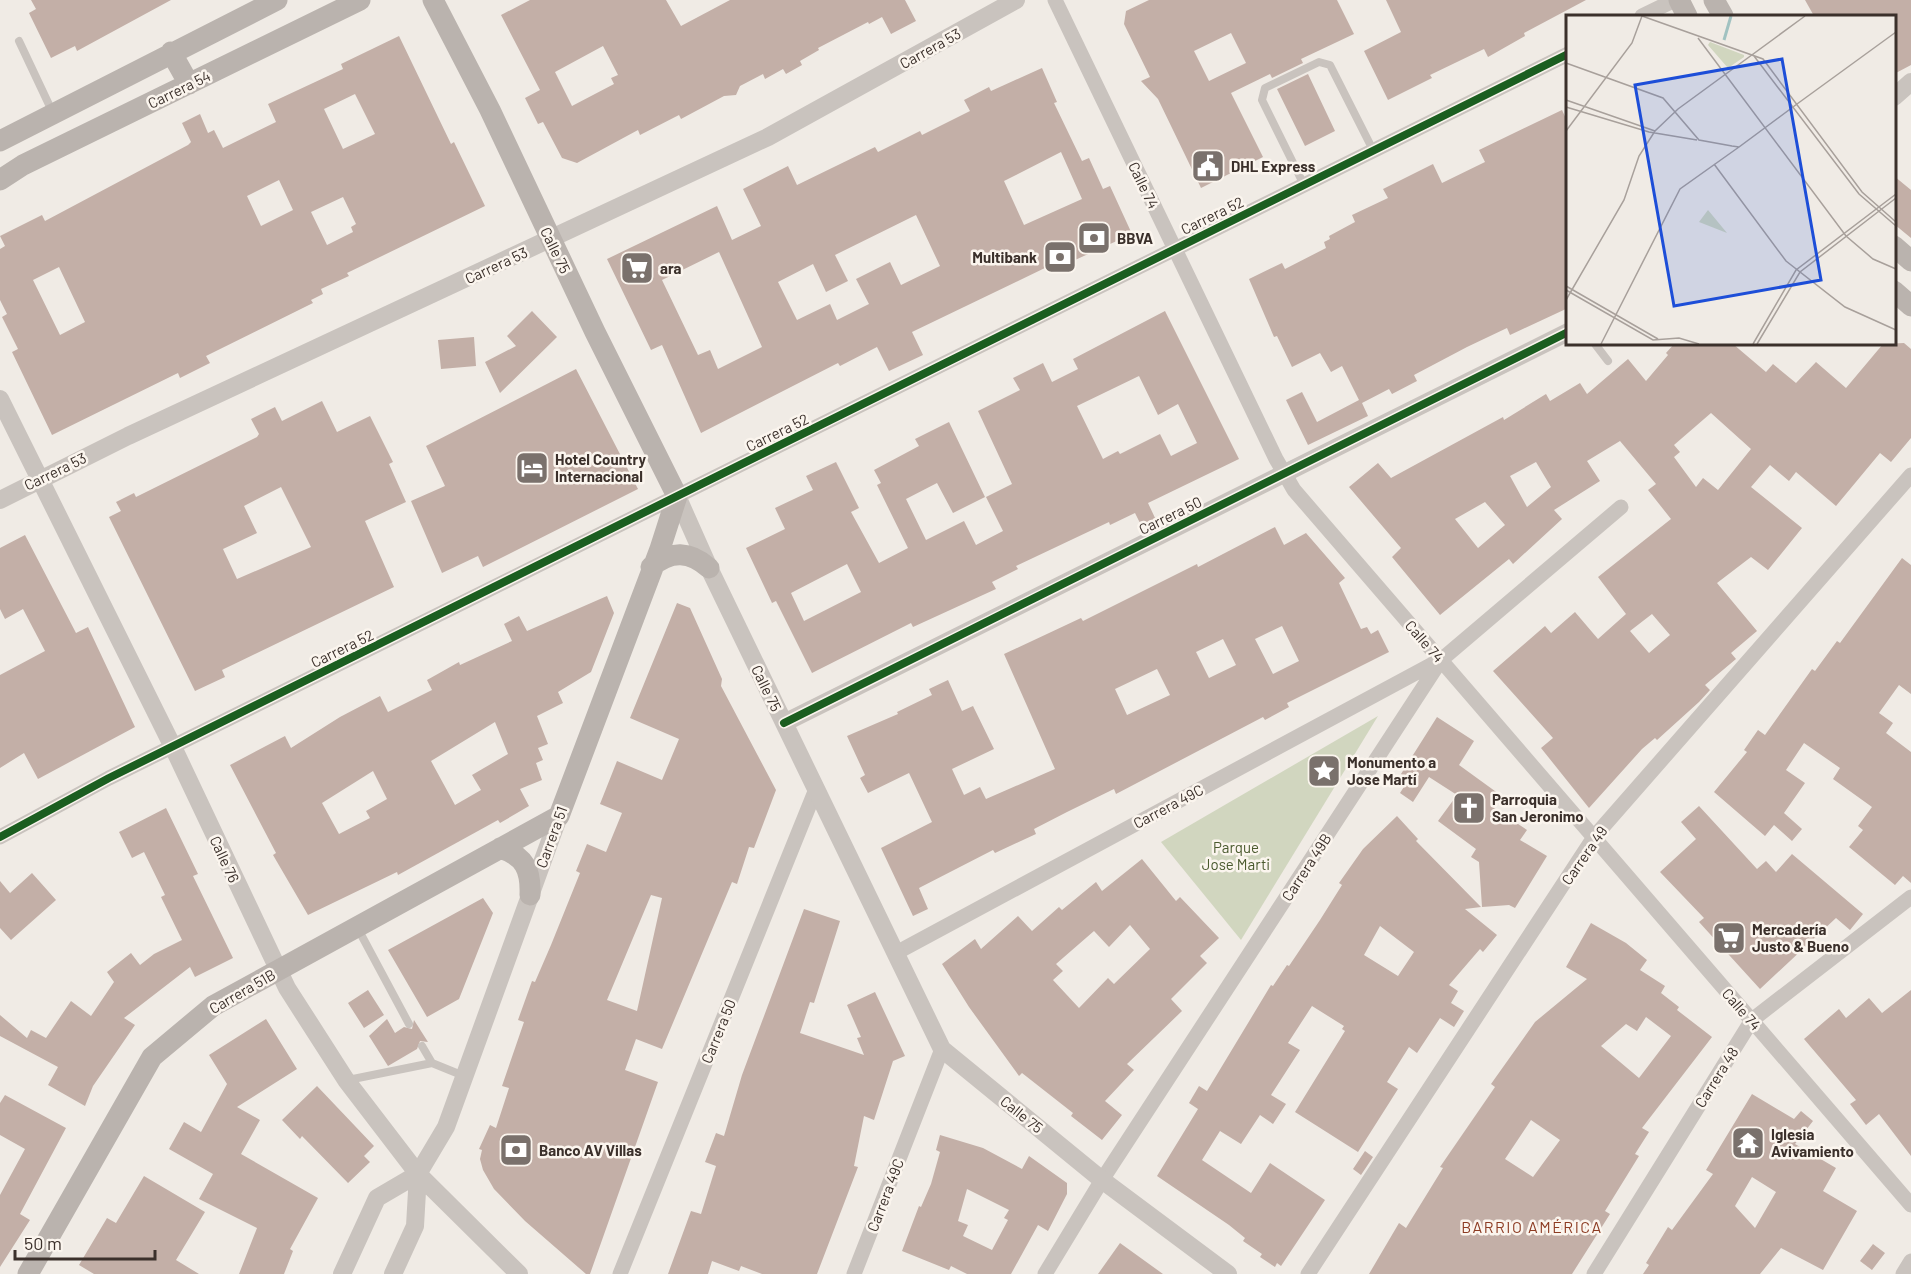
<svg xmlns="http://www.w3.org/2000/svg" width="1911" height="1274" font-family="Barlow,sans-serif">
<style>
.green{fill:#d1d6bf}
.building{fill:#c3afa7;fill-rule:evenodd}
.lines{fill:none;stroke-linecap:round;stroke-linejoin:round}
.service{stroke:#c9c3be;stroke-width:8}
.minor{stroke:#c9c3be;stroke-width:15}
.tertiary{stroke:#c9c3be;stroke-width:18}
.secondary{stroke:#bab3ae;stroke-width:21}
.cycleway-casing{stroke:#fbf5ee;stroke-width:11}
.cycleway{stroke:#1b5e20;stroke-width:8}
.labels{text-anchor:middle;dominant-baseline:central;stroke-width:5;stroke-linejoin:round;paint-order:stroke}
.street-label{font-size:15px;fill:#3b302b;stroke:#fbf5ee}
.poi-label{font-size:15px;font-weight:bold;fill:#3b302b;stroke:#fbf5ee;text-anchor:start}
.park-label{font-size:15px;fill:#4a5a2e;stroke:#fbf5ee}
.neighbourhood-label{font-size:16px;letter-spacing:1.5px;fill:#8c3b22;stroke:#fbf5ee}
.inset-river{fill:none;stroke:#a1c2c1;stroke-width:3}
.inset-road{fill:none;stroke:#a8a09b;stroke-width:1.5}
.view{fill:#1d4ed8;fill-opacity:0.15;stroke:#1d4ed8;stroke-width:3}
.inset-edge{fill:none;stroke:#3b302b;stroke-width:3}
</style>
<rect width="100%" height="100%" fill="#f0ebe5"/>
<path class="green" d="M1378,716L1241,940L1161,842Z"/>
<path class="building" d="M31,0H171L77,51L75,46L51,58L29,13L36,9Z
M530,0H666L681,26L730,0H905L916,21L891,34L882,17L869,24L868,22L818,48L819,50L800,61L802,65L786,74L783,69L765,79L763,74L740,86L736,95L724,96L681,119L679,115L640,135L638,130L577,163L562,158L543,122L538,124L525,98L540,90L501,15ZM603,46L618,75L611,78L614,84L572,106L555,72Z
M1149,0H1337L1354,34L1301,59L1303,63L1272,78L1270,74L1231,93L1263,157L1201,188L1158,99L1141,81L1150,77L1124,24L1126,11ZM1231,33L1246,63L1209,81L1194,51Z
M1386,0H1586L1524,33L1525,36L1488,57L1484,49L1430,75L1432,78L1388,100L1364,51L1401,32Z
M1805,0H1911V65L1894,74V16H1814Z
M399,36L451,144L454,142L485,206L347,273L349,276L321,289L323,294L311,300L313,303L206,356L210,363L180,378L178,373L52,435L12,352L18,349L2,317L7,314L0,300V249L5,246L0,236L42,215L45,221L188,145L191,142L182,123L200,114L208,133L214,130L223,148L276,122L268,104L343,69L341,64ZM355,94L375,134L343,149L324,109ZM279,180L293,210L261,226L247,196ZM343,197L356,224L351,227L353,232L327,245L311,212ZM59,267L85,322L60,335L33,280Z
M1042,68L1057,102L1054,103L1082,161L1089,158L1103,189L1110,186L1132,234L1051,271L1049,266L912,332L923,355L889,371L877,347L840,366L838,363L701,433L662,345L651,350L607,259L717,206L732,240L761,226L743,189L788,166L797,185L875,147L878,152L920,131L922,135L970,111L964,100L989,87L991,91ZM1061,152L1082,199L1024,225L1004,181ZM916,215L940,266L901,285L890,262L856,279L869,304L837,320L830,304L797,320L778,282L813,264L826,292L848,281L835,255ZM719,252L762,347L718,369L710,350L698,355L662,280Z
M1308,74L1335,131L1305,146L1277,89Z
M1562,110L1568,123V308L1510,335L1507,328L1467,347L1414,375L1417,381L1392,394L1389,389L1362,403L1368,416L1308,445L1286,400L1302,392L1317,422L1359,400L1342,366L1331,372L1320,353L1292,367L1277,336L1274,337L1249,279L1282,263L1285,269L1326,248L1324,242L1330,239L1329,236L1355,222L1352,215L1388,198L1383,189L1433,164L1442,183L1485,162L1479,150Z
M1894,176L1911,190V238L1894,224Z
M532,311L557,337L500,393L485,362L516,346L507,336Z
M1165,311L1239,459L1148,503L1156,520L1142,527L1135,513L1110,525L1109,522L1016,566L1018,569L992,582L996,589L913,627L911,623L812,673L776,601L772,603L746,548L785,529L775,508L813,490L806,476L836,462L859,508L851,512L879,563L908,548L877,485L881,483L874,470L919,446L915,439L949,422L985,497L953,513L937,483L906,499L926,540L964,521L976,545L1003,531L986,497L1012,484L978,411L1020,390L1013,378L1043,363L1052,382L1078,369L1073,359ZM1139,376L1158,415L1178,404L1197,443L1171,456L1160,434L1120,454L1118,451L1103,459L1077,406ZM847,564L861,592L804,621L791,593Z
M474,337L476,366L441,369L438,340Z
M1904,343L1911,349V438L1891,462L1880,453L1836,506L1796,472L1789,481L1770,465L1751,487L1802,528L1768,570L1751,557L1717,583L1757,631L1731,653L1736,659L1705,685L1710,690L1699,702L1657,740L1655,738L1642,749L1589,808L1541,748L1553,738L1493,671L1545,626L1551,633L1575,612L1598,639L1626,614L1598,577L1671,519L1648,490L1656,484L1620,441L1587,461L1600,481L1554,510L1562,519L1513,564L1509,559L1440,615L1392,557L1401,548L1349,487L1378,463L1391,478L1503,417L1504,420L1546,394L1550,401L1580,383L1587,394L1628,359L1646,381L1668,355L1666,353L1674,344H1733L1766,372L1773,364L1796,383L1816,362L1846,388L1883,344ZM1711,413L1751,449L1718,490L1703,478L1696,487L1674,457L1680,452L1674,445ZM1536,462L1551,487L1527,507L1510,476ZM1485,502L1505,525L1478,548L1455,519ZM1652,614L1670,635L1649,653L1630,631Z
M576,369L638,489L483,567L478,556L442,573L411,501L445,486L426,446Z
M322,401L337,432L370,416L393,462L389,464L406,502L365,521L394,587L222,670L225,677L195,691L109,517L121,511L116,502L134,493L136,497L257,437L259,434L251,419L275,407L282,421ZM281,487L311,547L237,579L223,549L257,533L244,506Z
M1275,527L1284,545L1306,533L1345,578L1339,583L1361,629L1367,627L1371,634L1378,630L1389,652L1287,703L1289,707L1265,720L1263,717L1116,794L1114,789L1067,812L1034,829L1036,834L995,853L993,850L919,888L928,909L913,916L881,848L932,822L909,773L868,793L860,778L865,775L847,736L898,714L897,712L932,695L929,689L948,680L962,711L973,706L994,749L952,769L964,795L980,787L986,799L1055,769L1004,654L1081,618L1083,621L1197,564L1198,567ZM1282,626L1299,661L1273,674L1255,639ZM1223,639L1236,665L1209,678L1196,652ZM1157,669L1170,695L1127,715L1115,689Z
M25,535L76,633L88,627L135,727L38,779L24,753L0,768V675L45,651L23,609L5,619L0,609V548Z
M1902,558L1911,565V694L1899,685L1879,713L1893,723L1886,733L1911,752V883L1903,876L1895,885L1849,847L1863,830L1858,826L1872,807L1833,779L1840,768L1804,743L1786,770L1805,783L1784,813L1802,829L1792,841L1774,825L1765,836L1714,792L1747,752L1744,750L1758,730L1765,735L1812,669L1815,671L1837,641L1840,643Z
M607,596L614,613L591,672L558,692L563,703L537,716L548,744L538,748L543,760L536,763L542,780L520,789L529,806L500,823L498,820L398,875L397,872L308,915L273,855L276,853L230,765L285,736L291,748L340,717L380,696L388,712L432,690L427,680L459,662L460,665L512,641L504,624L519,616L527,631ZM495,722L508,754L472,775L481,790L455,805L431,761ZM373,771L387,799L366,811L370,818L339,834L322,803Z
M677,603L690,608L722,679L721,686L776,790L754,848L749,847L737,884L732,882L662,1049L636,1039L625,1070L658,1082L590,1274H586L525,1221L494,1189L483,1170L480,1159L482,1150L479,1149L490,1125L496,1128L509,1088L502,1086L524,1022L518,1020L532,981L535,982L551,945L580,873L576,871L587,844L606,852L622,813L600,804L617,761L662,780L679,739L630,718ZM651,895L662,898L637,1011L607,1000Z
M1437,717L1474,741L1459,765L1499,794L1491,806L1527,830L1520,840L1547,856L1515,908L1509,905L1482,907L1479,862L1471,857L1476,849L1438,821L1457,795L1429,777L1413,802L1400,793L1409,779L1401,774Z
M1699,806L1757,869L1766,861L1776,872L1792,854L1863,914L1850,930L1836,918L1760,989L1699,922L1704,918L1660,872L1696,839L1681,822Z
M166,808L198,874L193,876L233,958L195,977L190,967L124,1018L135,1025L93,1086L85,1106L48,1085L58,1067L0,1036V1015L27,1038L31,1030L46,1038L71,1001L91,1016L114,982L107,972L131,953L140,965L154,954L182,940L161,897L165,895L144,852L132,858L119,832Z
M1397,816L1418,839L1416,841L1481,907L1465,909L1497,935L1483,952L1480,949L1449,985L1458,991L1451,1003L1464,1011L1454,1027L1440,1018L1417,1053L1409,1047L1387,1082L1398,1089L1358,1152L1295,1112L1345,1031L1342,1029L1344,1026L1312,1006L1288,1043L1300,1050L1271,1095L1286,1104L1273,1124L1260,1115L1241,1144L1220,1131L1202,1160L1251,1193L1270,1163L1325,1200L1281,1266L1277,1263L1275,1267L1260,1257L1262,1254L1243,1241L1245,1238L1229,1225L1157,1176L1198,1109L1189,1103L1199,1086L1207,1091L1271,985L1273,986L1287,965L1289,966L1320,920L1342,885L1339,883L1363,849ZM1380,926L1414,952L1398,976L1364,955Z
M1142,859L1176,901L1180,897L1219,938L1200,956L1207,963L1171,999L1182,1011L1127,1064L1134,1070L1105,1101L1122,1115L1102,1140L1071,1116L1073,1113L1022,1073L1019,1076L969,1007L942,964L975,939L981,949L1018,916L1032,931L1059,907L1062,910L1096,882L1102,891ZM1130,925L1150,949L1114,984L1108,978L1079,1008L1053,980L1063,971L1056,964L1094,931L1109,947Z
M32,873L56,900L11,940L0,928V881L10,893Z
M483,898L493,913L459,999L427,1017L388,950Z
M804,909L840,921L814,1003L810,1002L800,1033L864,1055L857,1038L861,1037L847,1005L875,992L905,1056L893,1061L874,1120L864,1116L854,1166L858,1167L817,1274H762L741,1266L739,1271L712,1261L708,1274H668L691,1211L701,1214L716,1166L705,1162L716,1133L724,1136L742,1075Z
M1591,923L1626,943L1647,960L1640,970L1665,986L1661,993L1679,1007L1677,1010L1712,1037L1642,1128L1649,1132L1635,1154L1639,1156L1605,1211L1610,1214L1572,1274H1369L1399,1223L1406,1228L1443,1168L1440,1167L1495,1087L1491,1084L1535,1022L1587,979L1566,967ZM1646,1017L1671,1036L1639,1078L1601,1046L1626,1024L1637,1031ZM1531,1120L1560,1140L1533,1177L1505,1159Z
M368,990L384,1015L364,1028L348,1003Z
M1911,990V1156L1879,1114L1866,1125L1850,1104L1856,1100L1804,1039L1839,1009L1846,1018L1869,998L1882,1013Z
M266,1019L297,1069L237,1107L260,1120L241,1154L318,1198L290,1249L293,1251L284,1274H239L257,1228L199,1199L213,1174L169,1149L184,1122L201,1132L227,1084L209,1055Z
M387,1019L395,1033L404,1027L412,1029L414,1020L428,1042L420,1041L417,1049L388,1066L369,1036Z
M317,1086L374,1146L364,1156L370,1162L348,1183L302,1136L300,1139L282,1120Z
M1752,1094L1794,1119L1801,1111L1813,1121L1795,1144L1836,1168L1823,1191L1857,1211L1823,1270L1781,1248L1760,1274H1643L1649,1265L1646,1263L1668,1227L1672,1230L1713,1174L1706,1170ZM1752,1177L1776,1192L1755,1228L1735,1206Z
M5,1095L66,1128L20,1214L30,1220L0,1267V1195L25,1149L0,1135V1103Z
M940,1135L983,1148L1022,1169L1029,1156L1067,1183V1194L1048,1231L1038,1225L1011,1274H967L951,1266L949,1270L902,1251L919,1206L921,1207L931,1184L940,1152L936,1150ZM967,1189L1009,1210L1004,1218L1008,1220L992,1250L963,1236L968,1225L958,1221Z
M1365,1151L1373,1157L1361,1175L1353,1169Z
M144,1176L205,1212L176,1260L199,1274H94L79,1265L107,1218L116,1223Z
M1120,1243L1163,1274H1098Z
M1873,1244L1885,1253L1872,1270L1860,1261Z"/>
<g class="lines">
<path class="service" d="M19,41L52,111
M1304,185L1262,100L1265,88L1319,62L1330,65L1373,150
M1595,344L1608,361
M357,927L409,1024
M422,1046L432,1063
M348,1080L432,1063L464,1076"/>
<path class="minor" d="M1055,0L1276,459L1294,490L1911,1205
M1642,16L1675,0
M0,837L109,778L1568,54
M896,953L1440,660
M620,1274L816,789
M854,1274L942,1049
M1045,1274L1102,1180L1441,660L1621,507
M1308,1274L1594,837L1911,475
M1594,1274L1752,1020L1911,897
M1903,1274L1911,1261"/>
<path class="tertiary" d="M1894,97L1911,82
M0,399L173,747L287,988L346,1080L418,1174L519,1274
M677,496L709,568L942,1049L1102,1180L1228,1274
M0,500L128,436L768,137L1016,0
M784,723L1568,332
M342,1274L377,1198L418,1174
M393,1274L415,1226L418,1174L446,1127L559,816"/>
<path class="secondary" d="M1679,0L1687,16
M1714,0L1723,16
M171,52L189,84
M0,141L277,0
M0,180L23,165L360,0
M1894,246L1911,261
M1894,291L1911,306
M651,567C671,550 690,551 709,568
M500,848C525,856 531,870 530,895
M28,1274L152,1057L213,1006L559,816L660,549L677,496L595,332L490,110L433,0"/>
<defs>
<path id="cycleway" d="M784,723L1568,332
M0,837L109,778L1568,54"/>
</defs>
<use href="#cycleway" class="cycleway-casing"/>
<use href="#cycleway" class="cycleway"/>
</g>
<defs>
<symbol id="civic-square" viewBox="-11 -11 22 22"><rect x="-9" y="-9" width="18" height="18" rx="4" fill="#7a716c" stroke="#fbf5ee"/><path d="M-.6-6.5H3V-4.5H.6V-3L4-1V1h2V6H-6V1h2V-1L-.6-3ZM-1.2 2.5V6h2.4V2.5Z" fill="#fff"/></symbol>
<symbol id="bank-square" viewBox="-11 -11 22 22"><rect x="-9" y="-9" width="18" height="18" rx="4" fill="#7a716c" stroke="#fbf5ee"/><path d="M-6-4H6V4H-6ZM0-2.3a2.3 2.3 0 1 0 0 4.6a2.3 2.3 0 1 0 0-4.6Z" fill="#fff"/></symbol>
<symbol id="supermarket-square" viewBox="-11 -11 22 22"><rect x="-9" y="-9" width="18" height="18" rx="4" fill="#7a716c" stroke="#fbf5ee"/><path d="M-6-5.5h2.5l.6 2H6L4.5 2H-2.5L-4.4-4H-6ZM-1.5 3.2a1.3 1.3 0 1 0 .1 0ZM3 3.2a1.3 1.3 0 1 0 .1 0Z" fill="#fff"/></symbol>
<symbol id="hotel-square" viewBox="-11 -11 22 22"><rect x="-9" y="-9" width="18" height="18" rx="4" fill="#7a716c" stroke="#fbf5ee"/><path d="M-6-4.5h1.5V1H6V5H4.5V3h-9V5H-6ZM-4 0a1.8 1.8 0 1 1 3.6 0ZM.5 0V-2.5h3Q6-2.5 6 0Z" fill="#fff"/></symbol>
<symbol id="sight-square" viewBox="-11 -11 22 22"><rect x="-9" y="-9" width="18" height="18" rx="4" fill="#7a716c" stroke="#fbf5ee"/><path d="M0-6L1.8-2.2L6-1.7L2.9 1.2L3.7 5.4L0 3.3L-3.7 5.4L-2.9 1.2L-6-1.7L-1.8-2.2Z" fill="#fff"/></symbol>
<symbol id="church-square" viewBox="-11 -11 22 22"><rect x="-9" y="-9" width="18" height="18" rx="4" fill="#7a716c" stroke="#fbf5ee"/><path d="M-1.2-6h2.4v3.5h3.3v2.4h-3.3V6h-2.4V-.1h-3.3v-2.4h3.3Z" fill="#fff"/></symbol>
<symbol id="temple-square" viewBox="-11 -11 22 22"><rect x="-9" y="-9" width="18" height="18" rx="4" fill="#7a716c" stroke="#fbf5ee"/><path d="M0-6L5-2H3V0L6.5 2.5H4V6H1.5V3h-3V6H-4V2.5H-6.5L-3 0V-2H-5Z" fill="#fff"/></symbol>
</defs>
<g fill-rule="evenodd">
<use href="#civic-square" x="1189" y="147" width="38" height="38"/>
<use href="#bank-square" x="1075" y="219" width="38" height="38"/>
<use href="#bank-square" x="1041" y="238" width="38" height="38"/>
<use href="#supermarket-square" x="618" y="249" width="38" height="38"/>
<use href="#hotel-square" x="513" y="449" width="38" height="38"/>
<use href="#sight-square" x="1305" y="752" width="38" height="38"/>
<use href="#church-square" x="1450" y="789" width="38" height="38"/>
<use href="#supermarket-square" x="1710" y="919" width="38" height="38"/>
<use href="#temple-square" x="1729" y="1124" width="38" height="38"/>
<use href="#bank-square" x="497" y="1131" width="38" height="38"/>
</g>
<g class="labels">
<g class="street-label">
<text transform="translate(930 48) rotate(-29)">Carrera 53</text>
<text transform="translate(179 89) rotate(-26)">Carrera 54</text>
<text transform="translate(1144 185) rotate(64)">Calle 74</text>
<text transform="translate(1212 215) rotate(-26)">Carrera 52</text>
<text transform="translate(556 250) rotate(64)">Calle 75</text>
<text transform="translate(496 265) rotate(-25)">Carrera 53</text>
<text transform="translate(777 432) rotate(-26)">Carrera 52</text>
<text transform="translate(55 471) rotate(-26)">Carrera 53</text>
<text transform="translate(1170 515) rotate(-26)">Carrera 50</text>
<text transform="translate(1425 641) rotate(49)">Calle 74</text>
<text transform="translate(342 648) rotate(-26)">Carrera 52</text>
<text transform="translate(767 688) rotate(64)">Calle 75</text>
<text transform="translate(1168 806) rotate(-28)">Carrera 49C</text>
<text transform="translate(551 837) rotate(-70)">Carrera 51</text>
<text transform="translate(1584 855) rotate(-55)">Carrera 49</text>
<text transform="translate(225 859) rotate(65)">Calle 76</text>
<text transform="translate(1306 867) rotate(-57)">Carrera 49B</text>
<text transform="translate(242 991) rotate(-30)">Carrera 51B</text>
<text transform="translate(1742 1009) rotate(49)">Calle 74</text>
<text transform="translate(718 1031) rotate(-68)">Carrera 50</text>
<text transform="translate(1716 1077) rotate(-58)">Carrera 48</text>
<text transform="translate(1022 1114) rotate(39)">Calle 75</text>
<text transform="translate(885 1195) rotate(-69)">Carrera 49C</text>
</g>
<g class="poi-label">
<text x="1231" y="166">DHL Express</text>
<text x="1117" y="238">BBVA</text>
<text x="1037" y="257" text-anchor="end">Multibank</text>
<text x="660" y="268">ara</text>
<text x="555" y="459">Hotel Country<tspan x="555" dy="17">Internacional</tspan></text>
<text x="1347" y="762">Monumento a<tspan x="1347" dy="17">Jose Martí</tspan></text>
<text x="1492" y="799">Parroquia<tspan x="1492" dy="17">San Jeronimo</tspan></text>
<text x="1752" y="929">Mercadería<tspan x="1752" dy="17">Justo &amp; Bueno</tspan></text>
<text x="1771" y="1134">Iglesia<tspan x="1771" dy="17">Avivamiento</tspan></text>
<text x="539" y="1150">Banco AV Villas</text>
</g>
<g class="park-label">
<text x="1236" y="847">Parque<tspan x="1236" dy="17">Jose Marti</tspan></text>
</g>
<g class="neighbourhood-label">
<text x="1532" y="1226">BARRIO AMÉRICA</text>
</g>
</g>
<g transform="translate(1566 15)">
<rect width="330" height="330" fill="#f0ebe5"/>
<path d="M144,27L178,40V42L162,53L142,30ZM142,195L161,218L133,207Z" fill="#d1d6bf"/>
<path class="inset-river" d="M158,25L165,1"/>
<path class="inset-road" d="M76,1L197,44L296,177L330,207M132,23L280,221L307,244L330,254M188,41L293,179L330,211M0,48L97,83L133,125L166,131L173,132L231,89M0,85L89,116M231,89L330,17M0,92L83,117L131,125M0,116L66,28L76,1M148,149L220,246L279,292L330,315M0,271L92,324M0,275L87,325L113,323L133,329M0,285L58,185L73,141L89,116L112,94L239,1M35,329L114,174L173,132M187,329L230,255L330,179M191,329L234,257L330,183"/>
<path class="view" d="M216,44L255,265L108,291L69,70Z"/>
<rect width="330" height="330" class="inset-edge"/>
</g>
<path d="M15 1250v9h140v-9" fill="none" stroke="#3b302b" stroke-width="3"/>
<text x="24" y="1250" font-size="18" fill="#3b302b" stroke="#fbf5ee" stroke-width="4.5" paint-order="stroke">50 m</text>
</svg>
